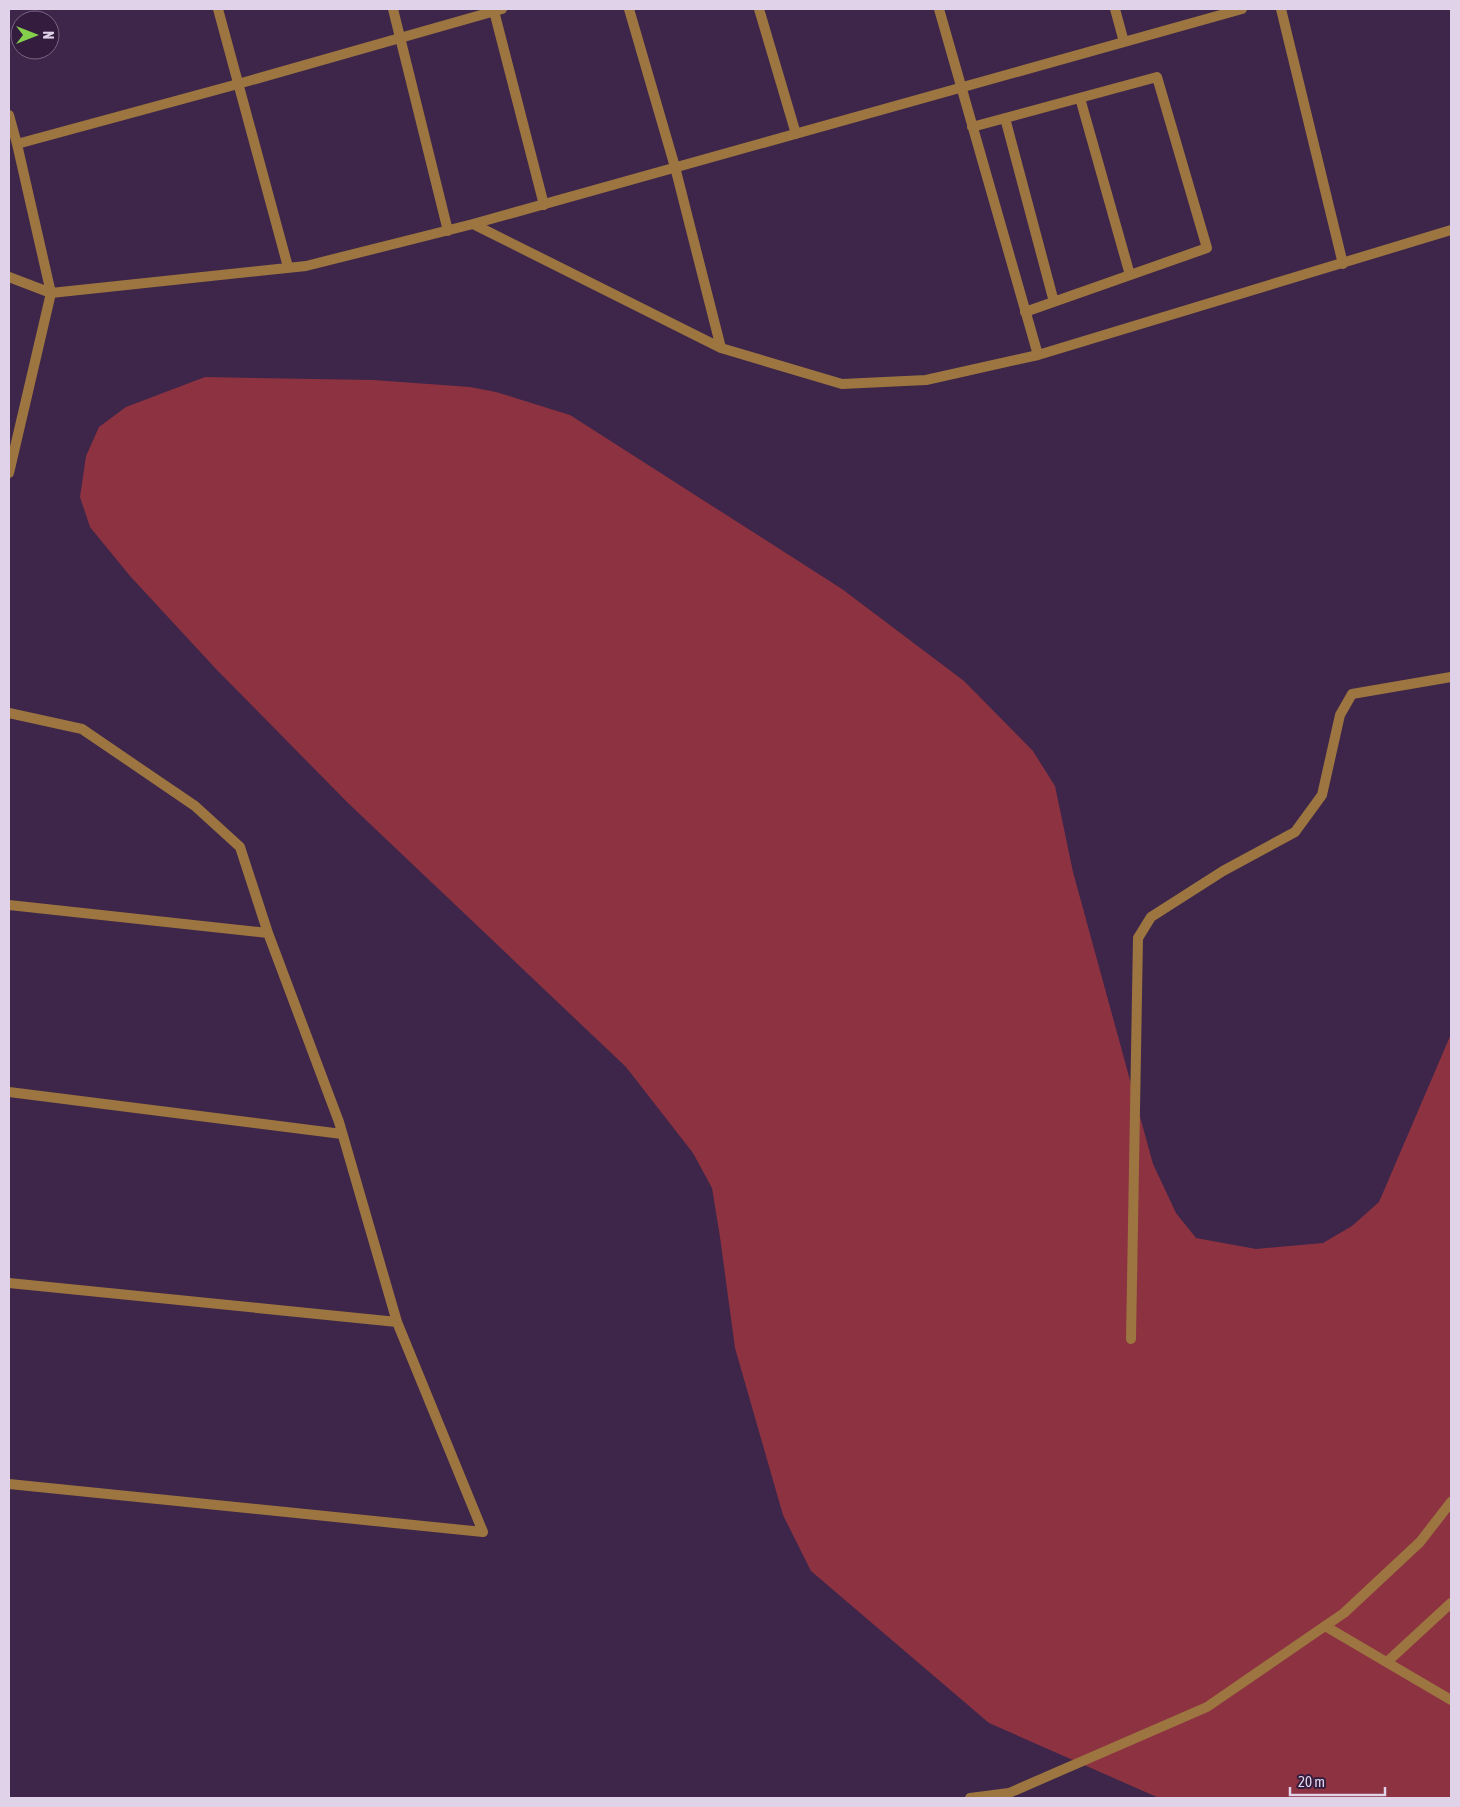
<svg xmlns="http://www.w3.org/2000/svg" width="1460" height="1807" font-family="'Asap Condensed',sans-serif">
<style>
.green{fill:#8d3241}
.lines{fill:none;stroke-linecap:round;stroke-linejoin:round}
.minor{stroke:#9c7541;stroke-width:10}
.tertiary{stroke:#9c7541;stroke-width:10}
</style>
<rect width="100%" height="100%" fill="#3d2649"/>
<path class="green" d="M205,377L373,380L470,387L496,392L570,415L842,589L964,681L1033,751L1055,786L1073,872L1153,1164L1176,1213L1196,1238L1256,1249L1323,1243L1352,1226L1379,1202L1451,1034V1798H1159L989,1723L811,1571L783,1515L735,1348L720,1237L712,1188L693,1153L626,1067L348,803L216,669L130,576L90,527L80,497L86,456L99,427L126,407Z"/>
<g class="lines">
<path class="minor" d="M218,9L288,267
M393,9L448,231
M629,9L675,167L721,348
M759,9L796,134
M939,9L1038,355
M1115,9L1124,42
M1281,9L1343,264
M494,11L544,205
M1080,98L1130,275
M9,115L17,144
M1005,118L1054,302
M972,127L1157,77L1207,248L1025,312
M473,224L721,348L842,384L926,380L1038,355L1451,230
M9,277L51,293L306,266L473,224L1242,9
M51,293L17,144L238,84L502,9
M9,713L82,729L195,806L240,847L268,933L339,1122L397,1322L483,1532L9,1484
M9,905L268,933
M9,1092L342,1134
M9,1283L397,1322
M1131,1339L1138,938L1151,917L1223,871L1295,832L1322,795L1340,715L1352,694L1451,677
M1325,1626L1451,1700
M1387,1662L1451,1603"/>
<path class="tertiary" d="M9,473L51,293
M970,1798L1009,1793L1207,1707L1344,1613L1420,1542L1451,1502"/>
</g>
<rect width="1460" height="1807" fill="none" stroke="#e0d2e8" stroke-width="20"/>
<g transform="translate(35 35) rotate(90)"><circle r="24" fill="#331c3e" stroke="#786582"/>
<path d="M0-4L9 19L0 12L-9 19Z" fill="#86cf4c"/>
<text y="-8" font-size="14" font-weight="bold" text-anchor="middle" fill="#e0d2e8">N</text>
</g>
<path d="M1290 1787v8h95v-8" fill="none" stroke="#e0d2e8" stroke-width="2.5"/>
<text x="1298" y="1787" font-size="15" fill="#e0d2e8" stroke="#331c3e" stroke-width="4" paint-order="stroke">20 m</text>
</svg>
